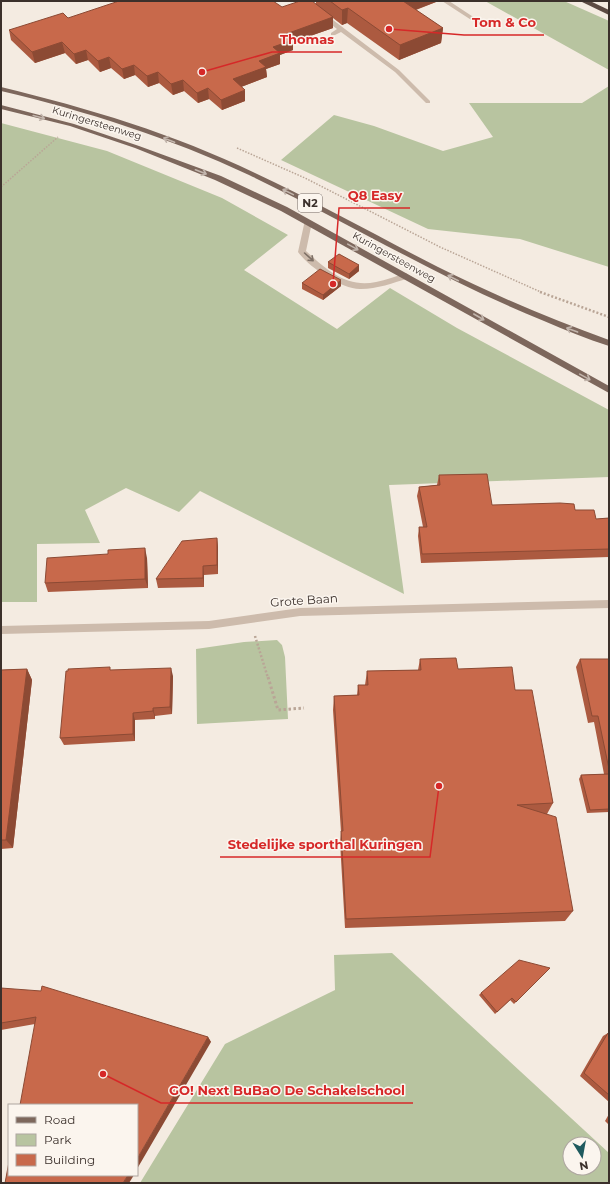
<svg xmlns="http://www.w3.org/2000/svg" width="610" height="1184" font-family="Montserrat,sans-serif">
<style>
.green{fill:#b8c4a0;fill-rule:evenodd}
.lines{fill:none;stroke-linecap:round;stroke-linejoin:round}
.path-far2{stroke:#b9a596;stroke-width:1.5;stroke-dasharray:1.5 1.5;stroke-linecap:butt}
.path-far1{stroke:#b9a596;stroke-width:2.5;stroke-dasharray:2 2;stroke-linecap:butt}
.path{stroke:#b9a596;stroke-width:3;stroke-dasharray:2.5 2.5;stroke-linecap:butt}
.minor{fill:#cdbbac;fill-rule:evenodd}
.major{fill:#7d675c;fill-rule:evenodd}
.highway{fill:#5c4a42;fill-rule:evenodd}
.wall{fill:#ac5a40}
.shaded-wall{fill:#8c4a34}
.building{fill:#c8694b;stroke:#8c4a34}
.oneway{stroke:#c2b5ac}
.oneway2{stroke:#7d6f65}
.labels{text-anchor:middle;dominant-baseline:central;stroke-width:3;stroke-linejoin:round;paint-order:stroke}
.far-street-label{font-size:10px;fill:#3b302b;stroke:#fbf5ee}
.shield{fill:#fbf5ee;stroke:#756b66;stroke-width:1}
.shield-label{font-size:11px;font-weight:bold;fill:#3b302b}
.street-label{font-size:12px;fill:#3b302b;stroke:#fbf5ee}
.leader{fill:none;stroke:#d62828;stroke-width:1.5}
.callout-dot{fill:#d62828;stroke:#fbf5ee;stroke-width:1.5}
.callout-label{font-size:13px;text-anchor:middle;font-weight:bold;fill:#d62828;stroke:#fbf5ee;stroke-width:3;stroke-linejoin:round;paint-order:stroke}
</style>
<rect width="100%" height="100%" fill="#f4ebe1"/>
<path class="green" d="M485,1H564L607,20L609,21V70Z
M609,86V267L520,239L428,229L281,160L334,115L374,126L443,151L493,137L469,103H582Z
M1,123L107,151L222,198L288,235L244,270L337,329L390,288L457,328L609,410V477L389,485L404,594L200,491L179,512L126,488L85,510L100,543L37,544V602H1Z
M277,640L282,645L285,657L288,719L197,724L196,649L244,642Z
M392,953L609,1153V1183H140L225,1044L335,990L334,955ZM570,1144H594V1168H570Z"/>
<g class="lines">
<path class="path-far2" d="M237,148L305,178L440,247L543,293
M1,187L58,137"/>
<path class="path-far1" d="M540,292L609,317
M255,636L268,678"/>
<path class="path" d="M268,677L278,710L304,708"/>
<path class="minor" d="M301,1H308L399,70L430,101V103H426L395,72L341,32L335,35H331V33L337,29Z
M442,1H449L484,24L479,25Z
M305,220H308L312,222L306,251C327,270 346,288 376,282C386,280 396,276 406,273L410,276L409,278C393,283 377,289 361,289C342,290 309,267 298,252Z
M609,600V608L300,616L209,629L1,634V626L209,621L300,608Z"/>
<path class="major" d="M1,87C88,108 174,134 255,173C317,202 377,236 438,267C494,295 551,319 609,340V346C587,339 565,330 544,321C442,280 348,222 249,175C170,138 86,111 1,91Z
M1,105L74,124L139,146L221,176L287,207L609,386V393L281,211L215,180L135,148L70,126L1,109Z"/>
<path class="highway" d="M580,1H590L609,10V15Z"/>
</g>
<path class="wall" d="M316,1H436V2L416,10L443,28L441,43L399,60L347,23L342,25L333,18V28L293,42V50L280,55V64L266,69L267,77L241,87L245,101L222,110L209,99L198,103L184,91L173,95L159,83L148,87L135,75L124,79L111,68L100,72L88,60L76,64L65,53L35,63L11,40L9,30L68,18L282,7L316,5Z
M328,262L359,265V271L349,279L328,268Z
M341,280V286L323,300L302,289V283Z
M439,475L492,505L575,510L596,519L609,518V557L421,563L418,536L419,527H423L417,496L419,487L437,485Z
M217,538L218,548V574L204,575V587L158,588L156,579Z
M108,554L147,558L148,588L48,592L45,583Z
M420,659L458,669L515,690L553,803L547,814L573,911L565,921L345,928L340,842L341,832L333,710L334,696L357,695L358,685H365L367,671L418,670Z
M580,659H609V812L587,813L579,779L581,775L604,774L594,722L588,723L576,667Z
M27,669L32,680L13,848L1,849V670Z
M111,670L173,676L172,714L155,716V719L135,720V741L64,745L60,738Z
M550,968L514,1004L510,1000L495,1014L479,995L481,993Z
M1,988L208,1037L211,1042L35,1024L1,1030Z
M608,1033H609V1102L580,1076L603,1036Z
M609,1114V1125L605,1121Z"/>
<path class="shaded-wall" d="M403,1H436V2L401,15Z
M348,8L347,23L342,25V10Z
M333,17V28L293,42V50L280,55V64L266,69L267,77L233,90V79L259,61L286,34Z
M443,28L441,43L399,60L400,45Z
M62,42L65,53L35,63L32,52Z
M86,50L88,60L76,64L74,54Z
M109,57L111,68L100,72L98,61Z
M134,65L135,75L124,79L122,69Z
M158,72L159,83L148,87L147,76Z
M183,80L184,91L173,95L171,84Z
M208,88L209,99L198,103L197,93Z
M245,90V101L222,110L221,100Z
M359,265V271L349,279V274Z
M341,280V286L323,300V295Z
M217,538L218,548V574L217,565Z
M145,548L147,558L148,588L145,579Z
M203,566L204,575V587L203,578Z
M171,668L173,676L172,714L170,707Z
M27,669L32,680L13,848L6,840Z
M153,708L155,716V719L153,711Z
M133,713L135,720V741L133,734Z
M208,1037L211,1042L137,1169V1159Z
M128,1175H134L129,1183H123Z"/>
<path class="building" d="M119,1H273L282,7L300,1H312L333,17L286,34L293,40L273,47L280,53L259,61L266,67L233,79L245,90L221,100L208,88L197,93L183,80L171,84L158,72L147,76L134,65L122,69L109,57L98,61L86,50L74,54L62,42L32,52L9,30L63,13L68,18Z
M330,1H403L443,28L400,45L348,8L342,10Z
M339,254L359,265L349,274L328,262Z
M320,269L341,280L323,295L302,283Z
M487,474L492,505L560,503L574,504L575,510H594L596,519L609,518V549L422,554L419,527H427L419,487L440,485L439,475Z
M217,538V565L203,566V578L156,579L182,541Z
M145,548V579L45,583L47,558L108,554V550Z
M456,658L458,669L512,667L515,690H532L553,803L517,805L556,817L573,911L346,919L341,831H343L334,696L359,695L358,685H368L367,671L421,670L420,659Z
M580,659H609V769L598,716H592Z
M110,667V670L171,668L170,707L153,708V711L133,713V734L60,738L66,671H68V669Z
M27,669L6,840H1V670Z
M609,774V809L590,810L581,775Z
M519,960L550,968L516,1002L512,998L497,1012L481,993Z
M42,986L208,1037L137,1159V1105H20L36,1017L1,1023V988L41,991Z
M608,1033H609V1095L584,1073Z
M9,1162V1175H128L123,1183H5Z"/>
<defs><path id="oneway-shaft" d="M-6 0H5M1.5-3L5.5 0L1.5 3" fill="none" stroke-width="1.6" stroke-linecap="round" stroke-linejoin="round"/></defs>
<g class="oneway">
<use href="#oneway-shaft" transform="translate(39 117) rotate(15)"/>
<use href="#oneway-shaft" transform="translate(169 140) rotate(-159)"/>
<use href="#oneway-shaft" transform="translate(201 172) rotate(21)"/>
<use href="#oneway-shaft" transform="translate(288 192) rotate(-154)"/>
<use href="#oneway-shaft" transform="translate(353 247) rotate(29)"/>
<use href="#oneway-shaft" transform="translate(453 278) rotate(-153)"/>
<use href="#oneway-shaft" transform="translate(479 317) rotate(30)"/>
<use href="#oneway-shaft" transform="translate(572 330) rotate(-160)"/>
<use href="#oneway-shaft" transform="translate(585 377) rotate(29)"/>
</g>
<use class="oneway2" href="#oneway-shaft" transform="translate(309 257) rotate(42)"/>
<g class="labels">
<g class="far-street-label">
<text transform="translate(97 123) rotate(17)">Kuringersteenweg</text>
<text transform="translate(394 257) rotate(29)">Kuringersteenweg</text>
</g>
<rect class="shield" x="298" y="194" width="24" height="18" rx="3"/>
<g class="shield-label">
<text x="310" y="203">N2</text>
</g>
<g class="street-label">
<text transform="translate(304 600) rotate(-4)">Grote Baan</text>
</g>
</g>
<path class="leader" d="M389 29L464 35H544M202 72L272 52H342M333 284L339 208H410M439 786L430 857H220M103 1074L161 1103H413"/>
<g class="callout-dot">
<circle cx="389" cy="29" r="4"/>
<circle cx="202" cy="72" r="4"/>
<circle cx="333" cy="284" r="4"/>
<circle cx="439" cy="786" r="4"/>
<circle cx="103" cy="1074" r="4"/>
</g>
<g class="callout-label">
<text x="504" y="27">Tom &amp; Co</text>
<text x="307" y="44">Thomas</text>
<text x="375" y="200">Q8 Easy</text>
<text x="325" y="849">Stedelijke sporthal Kuringen</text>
<text x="287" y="1095">GO! Next BuBaO De Schakelschool</text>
</g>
<rect width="610" height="1184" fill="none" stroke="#3b302b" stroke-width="4"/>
<rect x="8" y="1104" width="130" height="72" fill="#fbf5ee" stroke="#aea6a0"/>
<rect x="16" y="1117" width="20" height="6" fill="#7d675c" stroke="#aea6a0"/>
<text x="44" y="1124" font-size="12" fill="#3b302b">Road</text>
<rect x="16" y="1134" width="20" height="12" fill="#b8c4a0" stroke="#aea6a0"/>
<text x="44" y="1144" font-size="12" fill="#3b302b">Park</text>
<rect x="16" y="1154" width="20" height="12" fill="#c8694b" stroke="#aea6a0"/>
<text x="44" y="1164" font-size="12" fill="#3b302b">Building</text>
<g transform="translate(582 1156) rotate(169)"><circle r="19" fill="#fbf5ee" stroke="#aea6a0"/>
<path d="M0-3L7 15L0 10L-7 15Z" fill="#1f5a5e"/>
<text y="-6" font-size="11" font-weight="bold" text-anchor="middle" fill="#3b302b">N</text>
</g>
</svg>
